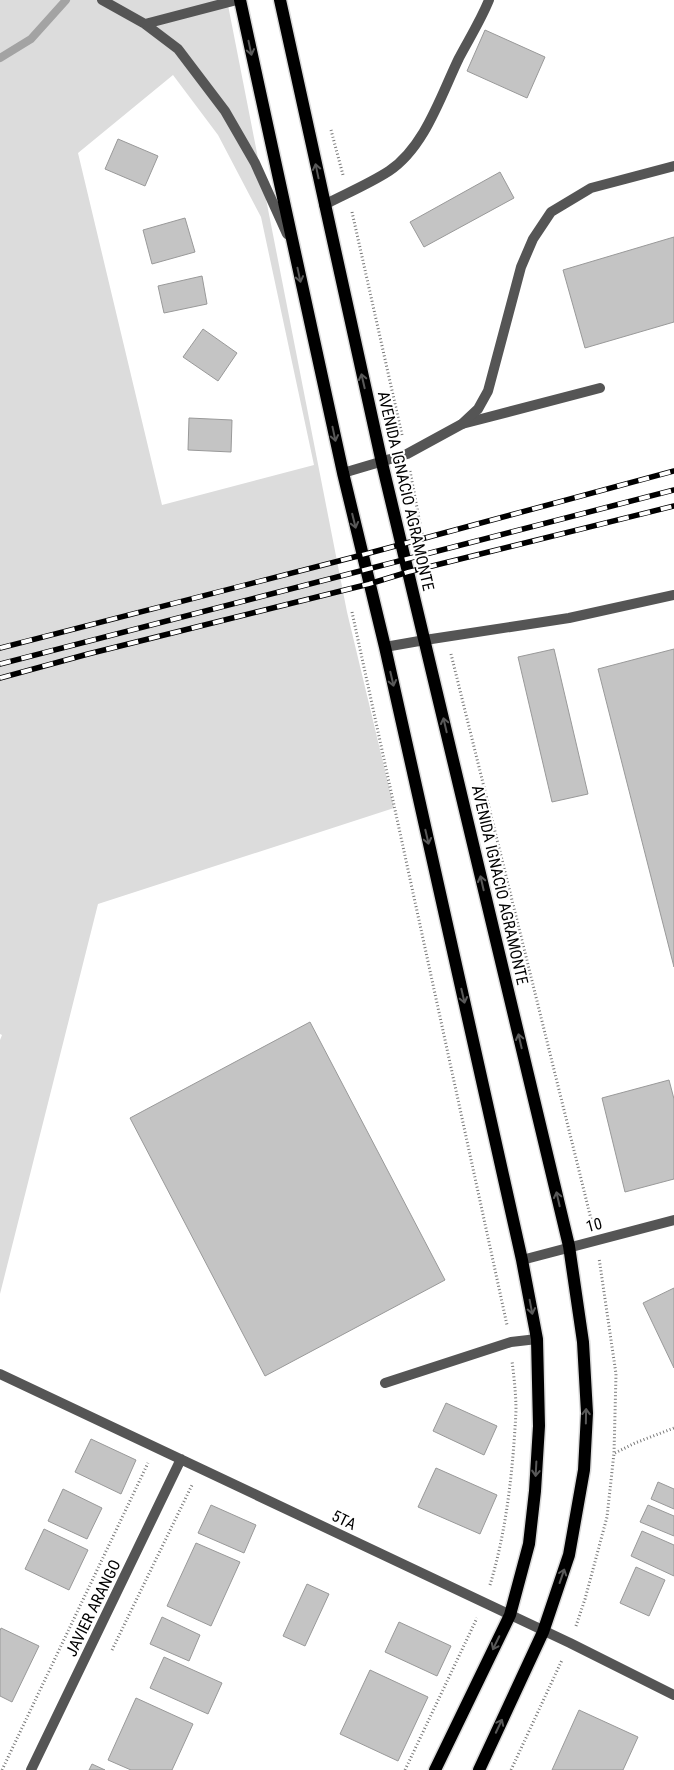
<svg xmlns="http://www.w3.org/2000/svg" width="674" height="1770" font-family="'Roboto Condensed',sans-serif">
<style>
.green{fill:#dcdcdc;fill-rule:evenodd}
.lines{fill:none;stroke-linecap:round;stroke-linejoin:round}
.stream{stroke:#a3a3a3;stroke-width:8}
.building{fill:#c4c4c4;stroke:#999}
.primary-casing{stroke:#dbdbdb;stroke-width:15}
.path{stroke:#777;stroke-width:3;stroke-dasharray:1 2.5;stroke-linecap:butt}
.service{stroke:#555;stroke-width:10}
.minor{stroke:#555;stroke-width:10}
.tertiary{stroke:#555;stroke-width:10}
.primary{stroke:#000;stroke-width:12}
.rail-casing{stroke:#000;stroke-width:5.5}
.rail{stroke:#fff;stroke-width:4;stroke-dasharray:11;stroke-linecap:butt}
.oneway{stroke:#595959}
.labels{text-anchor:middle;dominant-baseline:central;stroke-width:4;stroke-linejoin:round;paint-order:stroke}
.street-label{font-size:16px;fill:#000;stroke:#fff}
</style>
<rect width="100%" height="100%" fill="#fff"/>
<path class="green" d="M0,0H227L347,612L394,808L98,904L0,1294V1040L2,1035L0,1034ZM173,75L218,135L261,217L314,465L162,505L78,153Z"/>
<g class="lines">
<path class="stream" d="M0,58L31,39L66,0"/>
</g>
<path class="building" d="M485,30L545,57L527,98L467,71Z
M118,139L158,156L145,186L105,169Z
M500,172L514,198L424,247L410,222Z
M185,218L195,252L152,264L143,230Z
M674,237V322L585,348L563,270Z
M202,276L207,304L164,313L158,286Z
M203,329L237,353L218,381L183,357Z
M189,418L232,420L231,452L188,450Z
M554,649L588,794L552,802L518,657Z
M674,649V967L598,669Z
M310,1022L445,1280L265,1376L130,1118Z
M669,1080L674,1099V1179L625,1192L602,1098Z
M674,1288V1368L643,1303Z
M446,1403L497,1426L484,1455L433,1431Z
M91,1439L136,1460L121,1494L75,1472Z
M436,1468L497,1495L480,1534L418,1507Z
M658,1482L674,1489V1509L651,1499Z
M63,1489L102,1508L87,1539L48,1521Z
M211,1505L256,1525L244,1553L198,1533Z
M648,1505L674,1516V1536L640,1522Z
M44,1529L88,1550L69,1590L25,1569Z
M642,1531L674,1545V1576L631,1556Z
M196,1543L240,1562L211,1626L167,1606Z
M636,1567L665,1580L649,1616L620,1603Z
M307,1584L329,1594L305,1646L283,1636Z
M162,1617L200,1635L189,1661L150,1644Z
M399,1622L451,1646L437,1676L385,1652Z
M1,1628L39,1646L12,1702L0,1696V1631Z
M164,1657L222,1683L208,1714L150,1688Z
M370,1670L428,1697L398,1761L340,1734Z
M136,1698L193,1724L172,1770H131L108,1760Z
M579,1710L638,1737L623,1770H552Z
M92,1764L105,1770H89Z"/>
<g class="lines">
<defs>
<path id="primary" d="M240,0L343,473L385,647L522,1260L537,1339L539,1426L535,1491L529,1544L510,1615L435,1770
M280,0L382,463L569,1246L583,1342L587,1413L584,1470L569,1555L543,1632L479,1770"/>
</defs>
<use href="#primary" class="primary-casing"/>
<path class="path" d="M331,130L343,175
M352,212L402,435
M410,471L422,534
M352,612L507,1325
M451,654L592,1223
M615,1453L635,1443L674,1428
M490,1585C507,1529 513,1468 516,1411C516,1394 514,1377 512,1361
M576,1626L585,1599L607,1517L614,1453L616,1374L599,1258
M112,1650L192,1485
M2,1770L148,1463
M405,1770L477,1618
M511,1770L562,1660"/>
<path class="service" d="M324,205C345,194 369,184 389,171C425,147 441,95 459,58C469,39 481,20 489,0
M462,424L600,388
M385,647L425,640L569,618L674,595
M385,1383L511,1342L537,1339"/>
<path class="minor" d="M102,0L145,24L237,0
M145,24L178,49L225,111L255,163L287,234
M0,1374L570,1643L674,1695
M31,1770L181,1459"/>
<path class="tertiary" d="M343,473L407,454L462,424L478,409L488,391L521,267L533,239L551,212L591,188L674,166
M522,1260L674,1220"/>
<use href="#primary" class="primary"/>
<defs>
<path id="rail" d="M0,648L362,555L674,471
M0,664L674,490
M0,678L88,654L369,584L408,572L674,506"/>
</defs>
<use href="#rail" class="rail-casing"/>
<use href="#rail" class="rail"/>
</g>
<defs><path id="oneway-shaft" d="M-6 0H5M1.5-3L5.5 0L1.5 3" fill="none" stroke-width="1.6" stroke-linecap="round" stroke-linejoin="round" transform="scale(1.25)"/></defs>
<g class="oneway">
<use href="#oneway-shaft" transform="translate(250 48) rotate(78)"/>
<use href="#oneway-shaft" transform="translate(317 171) rotate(-102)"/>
<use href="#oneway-shaft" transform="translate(299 275) rotate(78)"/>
<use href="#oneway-shaft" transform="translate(363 381) rotate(-103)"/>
<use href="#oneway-shaft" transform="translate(334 434) rotate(78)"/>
<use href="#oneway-shaft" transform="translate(354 521) rotate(76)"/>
<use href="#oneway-shaft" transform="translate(392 679) rotate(77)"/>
<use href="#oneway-shaft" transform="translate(445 725) rotate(-103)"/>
<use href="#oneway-shaft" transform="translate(427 837) rotate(77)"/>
<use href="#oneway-shaft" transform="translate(482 883) rotate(-103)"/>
<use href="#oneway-shaft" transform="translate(463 996) rotate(77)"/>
<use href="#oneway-shaft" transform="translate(520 1041) rotate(-103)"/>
<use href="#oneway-shaft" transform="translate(558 1199) rotate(-103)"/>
<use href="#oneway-shaft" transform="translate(531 1307) rotate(79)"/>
<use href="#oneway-shaft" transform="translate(586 1416) rotate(-89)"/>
<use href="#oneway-shaft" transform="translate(536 1469) rotate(93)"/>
<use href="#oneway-shaft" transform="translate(562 1576) rotate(-71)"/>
<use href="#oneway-shaft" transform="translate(496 1643) rotate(116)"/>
<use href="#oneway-shaft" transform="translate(499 1726) rotate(-65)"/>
</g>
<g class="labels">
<g class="street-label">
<text transform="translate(406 491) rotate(77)">AVENIDA IGNACIO AGRAMONTE</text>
<text transform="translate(500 885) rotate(77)">AVENIDA IGNACIO AGRAMONTE</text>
<text transform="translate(594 1225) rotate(-15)">10</text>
<text transform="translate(344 1520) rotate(26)">5TA</text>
<text transform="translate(93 1608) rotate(-64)">JAVIER ARANGO</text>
</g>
</g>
</svg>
